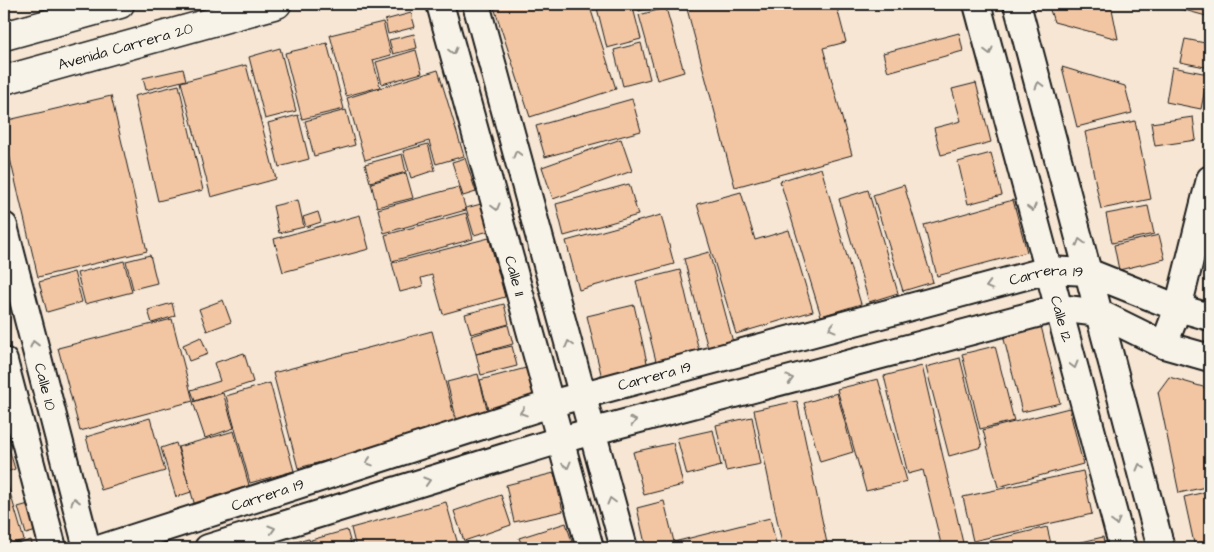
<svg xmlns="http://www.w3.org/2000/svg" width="1214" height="552" font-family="'Architects Daughter',sans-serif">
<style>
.building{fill:#f3c6a3;stroke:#1c1c1c}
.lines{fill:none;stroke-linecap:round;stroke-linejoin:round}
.minor-casing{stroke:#1c1c1c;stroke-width:30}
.secondary-casing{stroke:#1c1c1c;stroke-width:31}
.minor{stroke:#f7f3e8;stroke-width:26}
.secondary{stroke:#f7f3e8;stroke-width:28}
.oneway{stroke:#94928c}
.labels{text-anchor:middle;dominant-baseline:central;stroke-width:4;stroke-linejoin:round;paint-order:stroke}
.street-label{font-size:15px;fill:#1c1c1c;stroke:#f7f3e8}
</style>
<rect width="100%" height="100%" fill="#f6e6d3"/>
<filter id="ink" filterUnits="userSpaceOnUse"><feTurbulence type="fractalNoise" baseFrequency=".02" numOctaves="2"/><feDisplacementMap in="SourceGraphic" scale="10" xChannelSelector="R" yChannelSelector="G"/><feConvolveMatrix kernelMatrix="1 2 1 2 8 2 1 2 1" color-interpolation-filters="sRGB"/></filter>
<g filter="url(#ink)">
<path class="building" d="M493,4H589L616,89L530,117Z
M596,4H632L641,39L607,48Z
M637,4H662L639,11Z
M706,4H836L846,42L823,48L852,155L735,187L687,9Z
M1048,4H1111L1118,39L1054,22Z
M1162,4H1210V17Z
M666,8L684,72L657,80L639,15Z
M411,13L415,27L388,34L385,20Z
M383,22L391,55L373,60L380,87L346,96L330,35Z
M959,33L963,51L888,72L883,53Z
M414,34L417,48L393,54L389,40Z
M1185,39L1210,44V68L1180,62Z
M327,43L344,109L302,119L285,53Z
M641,43L650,79L623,86L614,50Z
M280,48L296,111L265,119L249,57Z
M416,50L422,73L382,84L376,62Z
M246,65L276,179L211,197L181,82Z
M1062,67L1125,86L1132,113L1077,127Z
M1172,67L1208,74L1201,109L1166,102Z
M183,69L186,80L146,90L143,78Z
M438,70L464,156L436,164L429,141L365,160L347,98Z
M976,83L991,142L941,155L934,128L961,121L952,89Z
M179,85L203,190L158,201L134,96Z
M111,96L147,251L38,277L4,133V121Z
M632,99L641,131L545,157L536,126Z
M346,110L355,145L314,156L305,121Z
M298,115L309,159L279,167L268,123Z
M1193,117L1196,140L1155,146L1151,123Z
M1135,121L1151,199L1101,209L1085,132Z
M621,139L632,171L553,199L542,167Z
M428,144L435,170L411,178L403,151Z
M991,153L1002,195L968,204L958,162Z
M402,154L406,172L370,182L365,164Z
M465,158L476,192L463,196L452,162Z
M821,168L861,304L821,316L780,181Z
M406,173L413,198L377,207L371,183Z
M629,184L638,215L564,236L556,204Z
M904,185L933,282L903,291L873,195Z
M459,187L466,210L384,233L378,209Z
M868,190L898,293L869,302L839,199Z
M741,192L755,240L789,230L813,311L736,334L697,204Z
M298,200L304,227L279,233L273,206Z
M1013,200L1027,252L937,276L924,225Z
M481,204L489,231L474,235L466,208Z
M1148,206L1154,234L1112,243L1106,214Z
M318,212L321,222L306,227L303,217Z
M466,213L473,239L392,261L385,235Z
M360,215L369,249L283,272L274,239Z
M661,215L674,264L579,290L566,241Z
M1159,235L1165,259L1119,270L1114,245Z
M489,238L505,297L443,314L432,275L421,278L423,286L400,292L392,263Z
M709,252L734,346L709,352L684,259Z
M150,255L157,283L133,289L126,261Z
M124,261L132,292L85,304L77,273Z
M680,270L699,351L656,361L636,281Z
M74,272L82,302L47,312L39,282Z
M223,300L231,322L207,331L199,309Z
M172,303L175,316L152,323L148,310Z
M504,304L509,324L471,334L465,314Z
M634,305L648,367L602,378L587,316Z
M172,319L193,401L80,431L58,348Z
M508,325L513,344L476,354L471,336Z
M1041,326L1060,403L1022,412L1003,335Z
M432,331L457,427L298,468L273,373Z
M201,337L208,354L189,361L183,345Z
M512,346L517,366L481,375L476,354Z
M995,346L1014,421L980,429L962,354Z
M244,353L253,382L195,401L191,390L220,381L214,363Z
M960,358L982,447L949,456L926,367Z
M922,366L963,543L942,548L923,470L908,474L884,376Z
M530,367L540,403L490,416L480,380Z
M478,374L489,417L458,425L447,382Z
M1169,377L1210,389V486L1179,493L1158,392Z
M878,379L907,481L866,491L837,389Z
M270,383L294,471L250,483L226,396Z
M223,393L234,428L205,438L193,402Z
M837,393L853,452L820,462L804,403Z
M797,401L828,548H783L754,410Z
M1069,408L1083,464L998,487L983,430Z
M752,417L761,464L726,471L716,425Z
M150,418L165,471L101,490L86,437Z
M713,430L721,466L687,475L677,438Z
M234,431L250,489L195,506L178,447Z
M7,442L15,469L4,473V443Z
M176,443L191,492L176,497L161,448Z
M673,443L683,485L644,495L633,452Z
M1083,471L1092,514L973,541L963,497Z
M554,473L563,511L514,522L506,485Z
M4,479H6L24,540L4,546Z
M1210,491V548H1195L1184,497Z
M501,495L511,525L464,541L454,511Z
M664,501L674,542L770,518L777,548H646L637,508Z
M446,502L459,548H356L351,528Z
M32,503L40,530L26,534L18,507Z
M566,523L574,548H523L519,538Z
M1047,527L1052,548H974L973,545Z
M347,530L352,548H313L311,540Z
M1103,537L1105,548H1060V547Z
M309,539L312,548H270Z
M31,540L33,548H6Z"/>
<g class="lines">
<defs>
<g id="minor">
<path id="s1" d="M440,4L590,548"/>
<path d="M476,4L624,548"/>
<path id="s2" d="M977,4L1123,548"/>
<path d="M1017,4L1161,548"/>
<path id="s3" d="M4,226L87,548"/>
<path d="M1164,345L1178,308L1210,179"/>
<path d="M4,361L53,548"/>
<path id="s4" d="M102,548L550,404L1048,270L1088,272L1178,308L1210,317"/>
<path d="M208,548L560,440L1059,308L1099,313L1164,345L1210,358"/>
</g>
<g id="secondary">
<path d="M4,36L120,4"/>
<path id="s5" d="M4,80L277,4"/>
</g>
</defs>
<use href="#minor" class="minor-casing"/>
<use href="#secondary" class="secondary-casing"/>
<use href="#minor" class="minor"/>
<use href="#secondary" class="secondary"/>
</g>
<defs><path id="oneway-chevron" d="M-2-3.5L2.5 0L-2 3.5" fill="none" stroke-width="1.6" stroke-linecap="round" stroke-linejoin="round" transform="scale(1.25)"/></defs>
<g class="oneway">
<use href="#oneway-chevron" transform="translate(453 51) rotate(75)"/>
<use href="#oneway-chevron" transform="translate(989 51) rotate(75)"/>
<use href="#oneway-chevron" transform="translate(1039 85) rotate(-105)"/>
<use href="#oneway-chevron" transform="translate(517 154) rotate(-105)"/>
<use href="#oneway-chevron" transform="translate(496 207) rotate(75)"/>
<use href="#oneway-chevron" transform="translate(1032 208) rotate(75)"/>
<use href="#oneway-chevron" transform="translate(1080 242) rotate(-105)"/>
<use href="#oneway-chevron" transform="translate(989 286) rotate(165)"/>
<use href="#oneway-chevron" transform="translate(832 328) rotate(165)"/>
<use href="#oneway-chevron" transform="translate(34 344) rotate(-104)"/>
<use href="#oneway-chevron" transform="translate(569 344) rotate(-105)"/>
<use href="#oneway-chevron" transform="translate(1074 365) rotate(75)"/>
<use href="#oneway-chevron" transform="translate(790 379) rotate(-15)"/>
<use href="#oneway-chevron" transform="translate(523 412) rotate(162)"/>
<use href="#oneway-chevron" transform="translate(633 421) rotate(-15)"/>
<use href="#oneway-chevron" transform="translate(369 462) rotate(162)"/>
<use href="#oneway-chevron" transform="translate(567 465) rotate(75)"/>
<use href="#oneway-chevron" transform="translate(1140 467) rotate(-105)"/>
<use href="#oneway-chevron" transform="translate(427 481) rotate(-17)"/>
<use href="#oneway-chevron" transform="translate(75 501) rotate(-104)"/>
<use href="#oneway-chevron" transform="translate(611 501) rotate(-105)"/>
<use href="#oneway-chevron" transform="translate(1116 522) rotate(75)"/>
<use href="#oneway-chevron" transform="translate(272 529) rotate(-17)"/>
</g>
</g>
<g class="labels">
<g class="street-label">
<text stroke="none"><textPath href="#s5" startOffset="126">Avenida Carrera 20</textPath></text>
<text stroke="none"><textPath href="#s1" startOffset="282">Calle 11</textPath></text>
<text stroke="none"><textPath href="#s4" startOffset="984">Carrera 19</textPath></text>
<text stroke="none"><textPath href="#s2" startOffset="326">Calle 12</textPath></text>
<text stroke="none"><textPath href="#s4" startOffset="579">Carrera 19</textPath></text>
<text stroke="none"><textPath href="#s3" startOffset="166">Calle 10</textPath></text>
<text stroke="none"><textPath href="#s4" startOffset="174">Carrera 19</textPath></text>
</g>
</g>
<rect width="1214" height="552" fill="none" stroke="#f7f3e8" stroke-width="20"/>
<rect x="10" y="10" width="1194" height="532" fill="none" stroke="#1c1c1c" stroke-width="2" filter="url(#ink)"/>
</svg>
